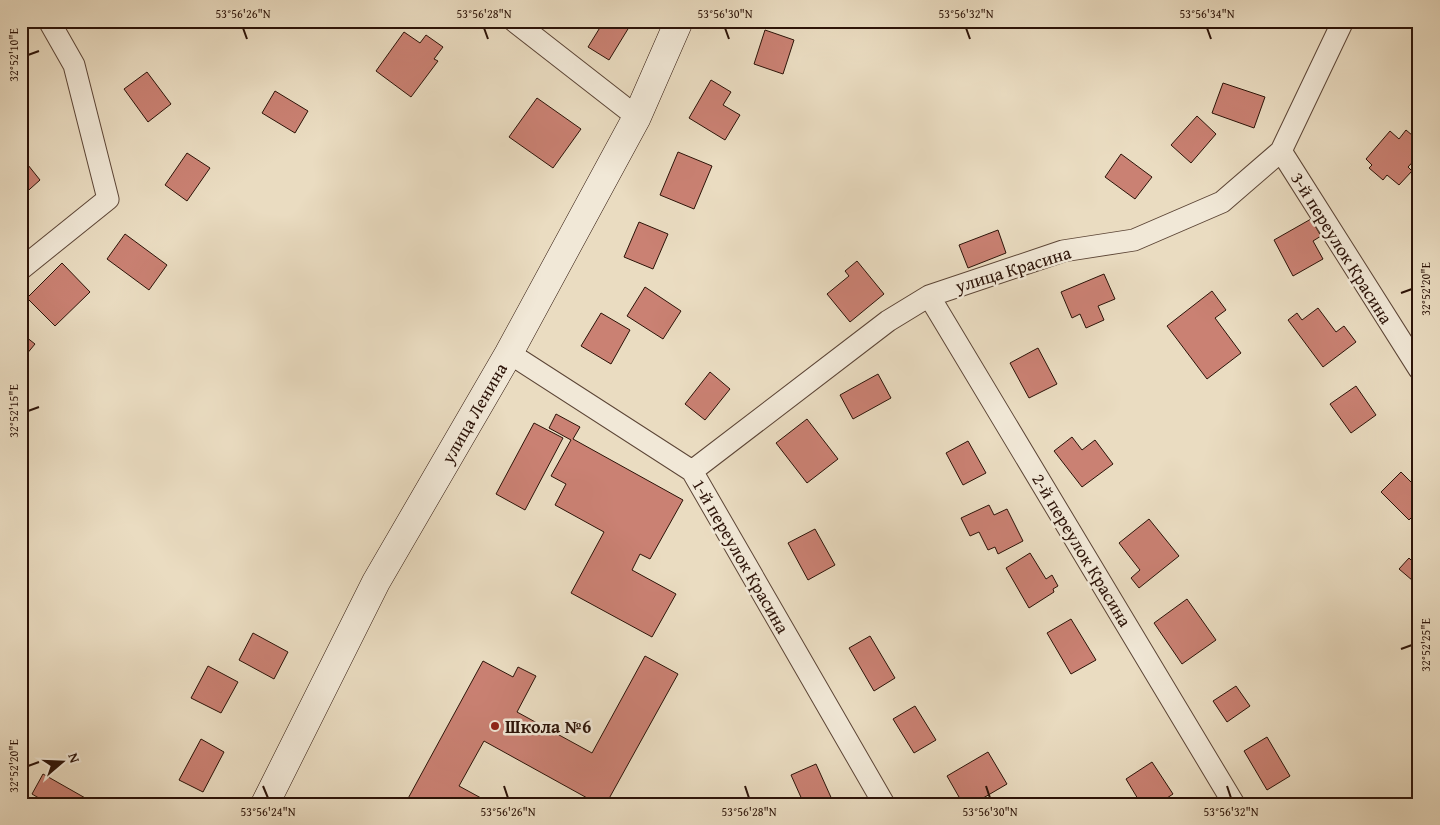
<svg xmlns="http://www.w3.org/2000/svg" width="1440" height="825" font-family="'Gentium Book Plus',serif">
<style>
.building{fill:#ca8173;stroke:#2c1308}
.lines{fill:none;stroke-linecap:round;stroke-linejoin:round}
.minor-casing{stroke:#5c4536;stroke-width:23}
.secondary-casing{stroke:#2c1308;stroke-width:29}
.minor{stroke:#f1e8d7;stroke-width:21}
.secondary{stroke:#f1e8d7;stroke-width:28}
.ticks{fill:none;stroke:#2c1308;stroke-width:2}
.poi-dot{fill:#8f2418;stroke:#f1e8d7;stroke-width:2}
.labels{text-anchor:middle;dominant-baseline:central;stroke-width:5;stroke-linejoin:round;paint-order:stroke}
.street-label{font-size:18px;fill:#2c1308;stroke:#f1e8d7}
.poi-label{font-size:18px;font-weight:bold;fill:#2c1308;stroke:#f1e8d7;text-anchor:start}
.neatline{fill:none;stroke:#2c1308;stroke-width:2}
.ticks-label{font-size:12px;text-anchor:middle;fill:#2c1308}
</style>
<rect width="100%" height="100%" fill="#eadcc1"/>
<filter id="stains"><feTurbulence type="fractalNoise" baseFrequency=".004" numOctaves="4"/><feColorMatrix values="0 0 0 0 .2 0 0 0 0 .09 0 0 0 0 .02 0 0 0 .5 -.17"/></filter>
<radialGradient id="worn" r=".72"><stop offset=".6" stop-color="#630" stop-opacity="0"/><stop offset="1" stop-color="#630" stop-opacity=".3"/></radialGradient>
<path class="building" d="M604,21H627L631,24L609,60L588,47Z
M765,30L794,40L783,74L754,64Z
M404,32L420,43L426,35L443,47L434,59L438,61L411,97L376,71Z
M147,72L171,104L148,122L124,89Z
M711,80L731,92L723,105L740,115L725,140L689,118Z
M1223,83L1265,97L1254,128L1212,113Z
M275,91L308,111L295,133L262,113Z
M537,98L581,129L553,168L509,137Z
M1197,116L1216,134L1191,163L1171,145Z
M1406,130L1419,141V155L1408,167L1412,171L1399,185L1387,175L1383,180L1369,168L1372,165L1366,159L1390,131L1399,139Z
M678,152L712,166L694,209L660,195Z
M187,153L210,168L187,201L165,185Z
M1121,154L1152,177L1135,199L1105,177Z
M24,160L40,180L21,197V162Z
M1311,219L1321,236L1313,241L1323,259L1293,276L1274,240Z
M639,222L668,234L653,269L624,257Z
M998,230L1006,253L968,268L959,245Z
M125,234L167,265L149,290L107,259Z
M857,261L884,294L850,322L827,294L849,276L845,271Z
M62,263L90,292L55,326L27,298Z
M1104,274L1115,299L1098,306L1104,320L1086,328L1080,314L1072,318L1061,292Z
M645,287L681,311L663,339L627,316Z
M1212,291L1226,310L1215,318L1241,353L1207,379L1167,326Z
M1318,308L1336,332L1344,326L1356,342L1323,367L1288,320L1297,313L1302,320Z
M601,313L630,330L611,364L581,346Z
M21,333L35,344L21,361Z
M1038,348L1057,384L1029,398L1010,363Z
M710,372L730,389L705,420L685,404Z
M878,374L891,398L853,419L840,395Z
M1356,386L1376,415L1351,433L1330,404Z
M556,414L580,427L573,439L683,500L650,559L640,554L632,570L676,594L652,637L571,593L604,532L555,505L566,484L551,476L571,440L549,428Z
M807,419L838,459L807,483L776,443Z
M534,423L563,438L525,510L496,494Z
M1072,437L1082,450L1095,440L1113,464L1082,487L1054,451Z
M968,441L986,473L963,485L946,453Z
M1401,472L1419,490V510L1409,520L1381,492Z
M989,505L994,515L1007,509L1023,541L998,554L995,547L988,550L979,532L970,536L961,518Z
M1149,519L1179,556L1139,588L1131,578L1140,570L1119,543Z
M815,529L835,565L808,580L788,543Z
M1030,553L1046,579L1052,575L1058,586L1053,589L1054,592L1029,608L1006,568Z
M1409,558L1416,565L1419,562V586L1399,569Z
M1187,599L1216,640L1182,664L1154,623Z
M1071,619L1096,660L1071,674L1047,633Z
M253,633L288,652L274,679L239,660Z
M870,636L895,678L874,691L849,648Z
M645,656L678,674L606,804H598L484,741L459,786L481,798L478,804H405L483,661L513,677L518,667L536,676L517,712L592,753Z
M208,666L238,682L221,713L191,698Z
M1236,686L1250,706L1227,722L1213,701Z
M915,706L936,740L914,753L893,719Z
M1267,737L1290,776L1267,790L1244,751Z
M201,739L224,752L203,792L179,780Z
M988,752L1007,784L973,804H963L947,776Z
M1152,762L1173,794L1158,804H1141L1126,779Z
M816,764L834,804H804L791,775Z
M43,774L87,799L84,804H49L32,794Z"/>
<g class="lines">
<defs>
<path id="minor" d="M514,21L637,117
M1281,151L1419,369
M21,269L108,199L74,65L49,21
M929,296L1234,804
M509,353L692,471L884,804
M692,471L888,321L929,296L1063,251L1134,240L1222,202L1281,151L1343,21"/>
<path id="secondary" d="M265,804L376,582L509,353L637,117L679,21"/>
</defs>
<use href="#minor" class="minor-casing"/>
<use href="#secondary" class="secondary-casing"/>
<use href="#minor" class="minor"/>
<use href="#secondary" class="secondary"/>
</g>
<path class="ticks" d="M243,28L247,39M484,28L488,39M725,28L729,39M966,28L970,39M1207,28L1211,39M28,55L39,51M1401,293L1412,289M28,411L39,407M1401,649L1412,645M28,766L39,762M263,786L268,798M504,786L508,798M745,786L749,798M986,786L990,798M1227,786L1231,798"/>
<circle class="poi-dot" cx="495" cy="726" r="5"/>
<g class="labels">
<g class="street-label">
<text transform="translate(1342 248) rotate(58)">3-й переулок Красина</text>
<text transform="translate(1013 269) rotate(-17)">улица Красина</text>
<text transform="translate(474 413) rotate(-60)">улица Ленина</text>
<text transform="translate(1082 550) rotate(59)">2-й переулок Красина</text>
<text transform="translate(741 556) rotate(60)">1-й переулок Красина</text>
</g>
<g class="poi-label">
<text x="505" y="726">Школа №6</text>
</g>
</g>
<rect width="1440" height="825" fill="none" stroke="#eadcc1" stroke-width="55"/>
<g transform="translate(62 762) rotate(71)" stroke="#f1e8d7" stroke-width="4" paint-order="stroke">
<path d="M0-4L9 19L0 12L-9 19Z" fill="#2c1308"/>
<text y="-8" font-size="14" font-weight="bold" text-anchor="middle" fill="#2c1308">N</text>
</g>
<rect x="28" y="28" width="1384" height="770" class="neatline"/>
<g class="ticks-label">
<text x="243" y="18">53°56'26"N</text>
<text x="484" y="18">53°56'28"N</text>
<text x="725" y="18">53°56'30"N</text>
<text x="966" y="18">53°56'32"N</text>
<text x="1207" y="18">53°56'34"N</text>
<text transform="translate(14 55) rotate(-90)" y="4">32°52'10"E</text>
<text transform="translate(1426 289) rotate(-90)" y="4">32°52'20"E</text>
<text transform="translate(14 411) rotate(-90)" y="4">32°52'15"E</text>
<text transform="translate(1426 645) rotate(-90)" y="4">32°52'25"E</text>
<text transform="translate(14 766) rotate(-90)" y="4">32°52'20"E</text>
<text x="268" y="816">53°56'24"N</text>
<text x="508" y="816">53°56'26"N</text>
<text x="749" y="816">53°56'28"N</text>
<text x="990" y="816">53°56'30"N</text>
<text x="1231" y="816">53°56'32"N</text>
</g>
<rect width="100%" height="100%" filter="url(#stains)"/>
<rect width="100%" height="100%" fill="url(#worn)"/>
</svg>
